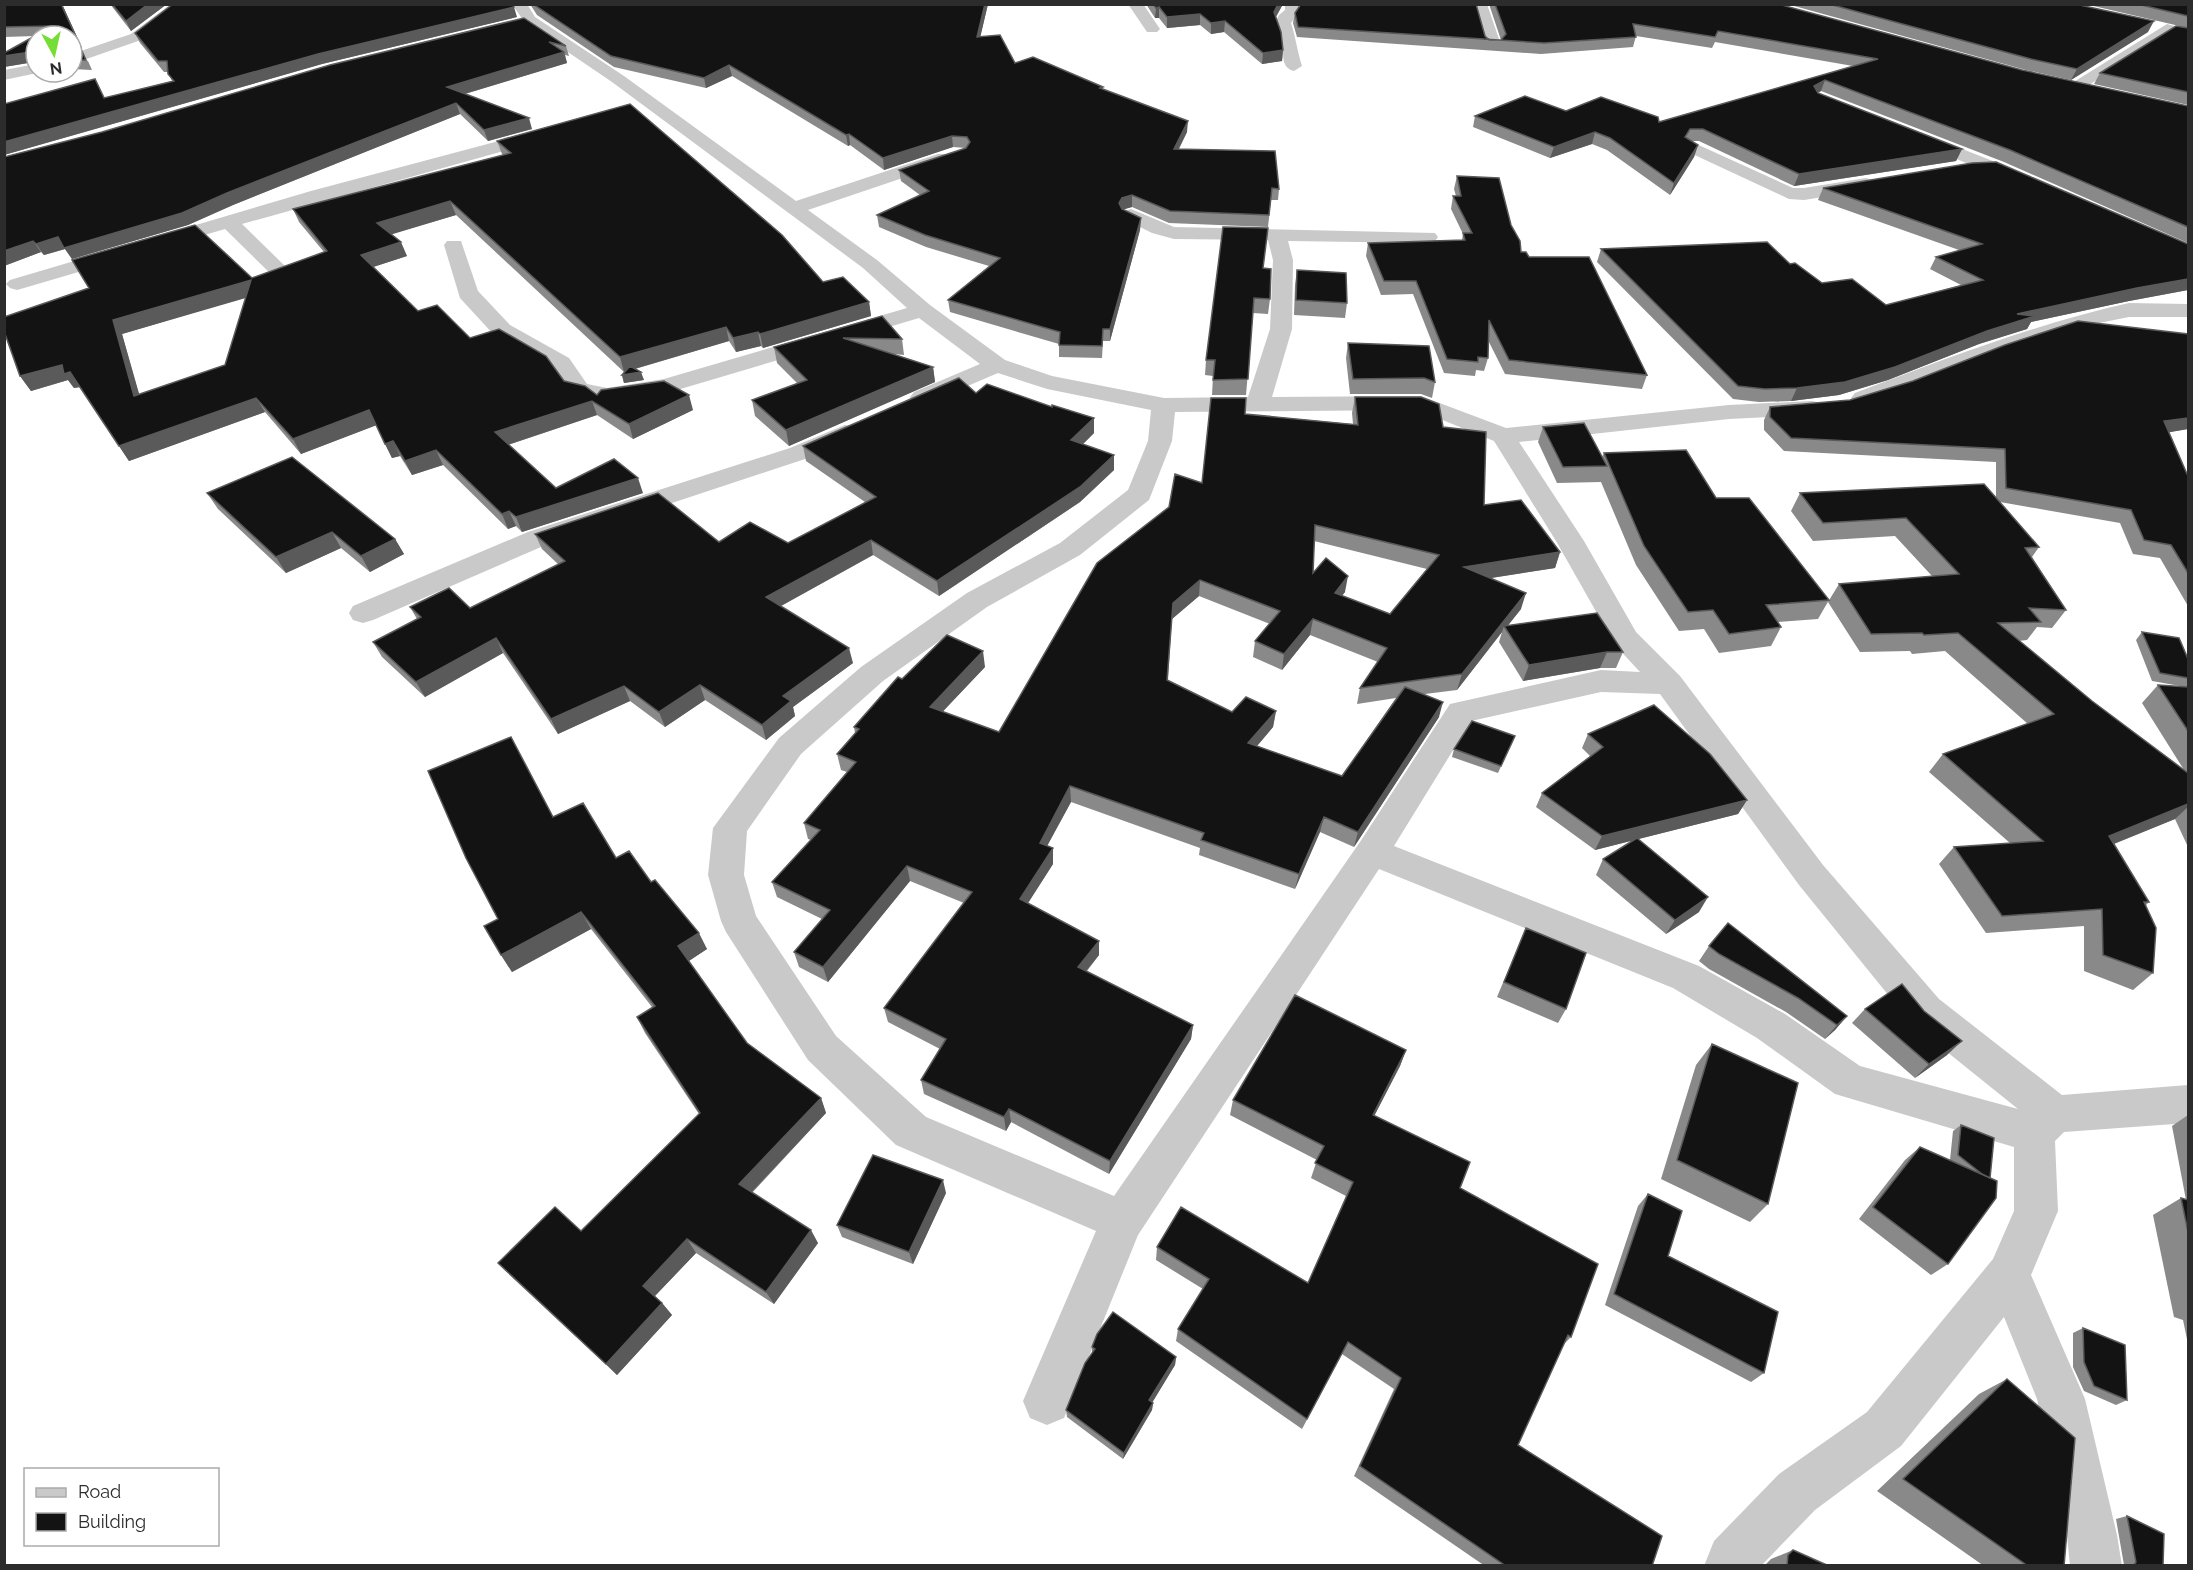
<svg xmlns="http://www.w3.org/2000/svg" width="2193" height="1570" font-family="Raleway,sans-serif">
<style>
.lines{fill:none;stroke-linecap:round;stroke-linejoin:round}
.minor{fill:#c9c9c9;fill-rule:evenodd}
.wall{fill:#898989;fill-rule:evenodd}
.shaded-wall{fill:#5a5a5a}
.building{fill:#131313;stroke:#5a5a5a;stroke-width:1.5;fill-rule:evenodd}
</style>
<rect width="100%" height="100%" fill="#fff"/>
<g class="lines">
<path class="minor" d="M171,4H188L141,40L72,64V54L131,34Z
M512,4H527L535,17L624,76L796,201L938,154H950L953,158L950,162L808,210L877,260L930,305L1005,360L1052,376L1164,398L1248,397L1270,329L1273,260L1268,240L1174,239L1152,233L1124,219L1121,215L1124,211L1131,209L1174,227L1435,233L1438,237L1435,241L1428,243L1288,241L1293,260L1292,329L1272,397L1421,396L1506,428L1729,405L1812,401L1821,403L1824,408L1821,413L1812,415L1729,419L1519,442L1584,541L1636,632L1680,676L1823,865L1939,999L2062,1095L2188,1085V1123L2064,1132L2055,1141L2058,1211L2031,1275L2085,1399L2117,1535L2122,1566H2070L2067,1535L2037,1399L2004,1317L1901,1446L1815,1510L1761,1566H1704L1714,1541L1779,1474L1867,1412L1993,1259L2014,1211V1147L1835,1094L1757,1038L1673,988L1379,869L1138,1235L1064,1418L1047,1425L1030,1418L1023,1401L1096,1231L896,1145L808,1060L726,932L721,921L708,875L713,828L779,738L861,667L967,593L1060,543L1128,490L1148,441L1151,410L1047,389L998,373L930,402L922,404L914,402L910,397L914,392L980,364L919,318L667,393L607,402L571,394L553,368L494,335L460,298L444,245L447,241H461L478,291L510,325L569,358L587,384L607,388L664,379L907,308L863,268L612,82L525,23ZM1418,410L1494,441L1556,541L1615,645L1640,672L1601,670L1450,704L1360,842L1114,1196L926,1117L836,1036L756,916L744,875L747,831L801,754L883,681L987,607L1080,555L1149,500L1172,441L1175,412ZM1601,692L1660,694L1799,885L1911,1023L2018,1109L1860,1066L1785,1014L1699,966L1394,846L1471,721Z
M1128,4H1143L1160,29L1157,32H1147Z
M1285,4H1299L1300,11L1291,23C1296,38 1297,51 1302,66L1294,71C1279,67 1285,52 1282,42C1280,36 1278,29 1275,23L1279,15L1285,10Z
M1473,4H1487L1501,45L1499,48H1487L1485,45Z
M2167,24L2188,30V38L2169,34L2078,92H2066L2064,88Z
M36,64V72H42L4,80V70Z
M544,129L550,130L553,134L550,138L242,224L287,268L290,272L287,276L280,278L273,276L225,229L24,288L17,290L10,288L6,284L10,280L311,191Z
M1919,132L2031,176L2033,180L2031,184H2017L1913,141L1910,137L1913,133Z
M1692,142L1793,188H1804L1866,178L1873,180L1875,184L1873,188L1866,190L1804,200L1789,199L1686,151L1683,147L1686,143Z
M2129,303L2188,304V317H2129L2089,325L1996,356L1871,403L1863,405L1855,403L1851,398L1855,393C1945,359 2035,324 2129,303Z
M845,425L854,427L857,432L854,437L808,458L548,544L373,620L363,623L353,620L349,613L353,606L528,532L790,448Z"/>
</g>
<path class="wall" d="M4,4H62L82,48L72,52V36H36V65L34,62L4,67L35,36L4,37Z
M110,4H167L131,31Z
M530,4H988L980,37L1015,63L1103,87V89L1187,132L1179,149L1279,189L1278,200H1271L1268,227L1169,223L1132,207L1123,209L1141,218L1140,230L1110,341H1103L1102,358L1059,357V344L950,312L948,300L989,266L926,247L879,227L877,215L920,195L901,181L899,170L966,148L953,147L884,170L850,145L848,146L732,76L706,88L614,67L537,15Z
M1146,4H1283L1276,17L1283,50L1282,61L1262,64L1224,32L1211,34L1200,25L1167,28L1159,18H1155Z
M1489,4H1778L2022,70L2188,106V243L2004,162L1821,91L1818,93L1962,149L1956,161L1794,186L1699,141H1691L1698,145L1694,157L1670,195L1607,150L1592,144L1550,158L1473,127L1475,116L1566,111L1659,122L1853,66L1715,42L1712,48L1636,36L1633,47L1541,54L1297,37L1293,23L1295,13L1485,36L1489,40H1501Z
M1787,4H2075L2148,32L2071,80L2026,70Z
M2085,4H2188V105L2094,84L2100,73L2188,28Z
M517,17L322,64L4,155L95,79L105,98L172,81L168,72H164L140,43L135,33Z
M524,18L566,46L569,56L565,55L567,63L465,94L532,129L488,141L460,114L233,205L188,225L72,259L65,249L44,255L41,252L4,266L102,132Z
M72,55L88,61L92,70L72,69Z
M497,141L869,302L871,316L763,348L761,346L736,352L729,341L635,369L644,380L624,383L622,375L624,372L456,215L391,234L407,256L373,267L418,311L470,338L597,395L693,410L633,439L597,415L508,445L556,488L643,493L522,532L516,526L508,529L443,465L412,475L400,456L392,458L376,425L301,454L265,412L129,461L80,387L74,388L68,380L31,391L20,376L252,278L324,252L299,222L293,209L503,155L502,154ZM246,297L225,365L139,395L122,334Z
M1457,176L1511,225L1521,252L1529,257L1647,375L1642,389L1505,374L1488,340V358L1484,371L1476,370L1475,376L1444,373L1413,294L1381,295L1366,256L1368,243L1462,240L1463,234L1451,209L1453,196H1456L1454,189Z
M1823,188L2188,244V290L2129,301L2031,322L2027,329L1979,344L1888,380L1839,395L1791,401L1759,402L1733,399L1597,262L1601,249L1790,264L1822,283L1886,305L1961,285L1930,269L1936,257L1959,250L1818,200Z
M1263,268L1270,299L1268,314L1253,313L1246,395H1212L1213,376L1205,375L1206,360Z
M1297,270L1347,303L1345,318L1294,315L1295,285Z
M882,316L902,339L904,355L894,354L933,367L935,382L789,446L755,416L752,400L798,384L777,363L774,347Z
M2188,334V429L2169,432L2187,474L2188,475V606L2160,558L2133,554L2120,523L2000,502L2039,547L2032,557L2066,610L2052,628L2037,627L2027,640L2018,641L2092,701L2184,770L2142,703L2158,685L2186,687L2152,681L2136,640L2142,632L2188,659V847L2175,819L2114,844L2149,902L2146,905L2153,973L2133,990L2084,971V926L1986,933L1939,864L1954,847L2010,843L1929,772L1943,754L2028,724L1945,651L1912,654L1910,651L1860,652L1828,602L1839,584L1932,576L1895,536L1813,541L1791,511L1800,493L1996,498V462L1784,451L1764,430V420L1770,407L1850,400Z
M1348,343L1435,382L1432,398L1421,394H1350L1346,358Z
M976,393L1052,407L1094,418V433L1083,444L1114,455V470L1080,502L939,596L873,555L781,606L853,663L793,707L795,716L766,740L705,700L665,727L630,701L558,734L503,653L425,697L382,657L373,642L417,619L410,607L470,608L559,565L542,549L535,534L719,542L788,543L865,502L806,461L803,446Z
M1355,397L1443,427L1484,505L1560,552L1555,568L1491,578L1521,609L1508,625L1623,652L1616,668H1600L1523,681L1499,642L1502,632L1457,690L1425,694L1439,717L1354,847L1320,832L1295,889L1199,855L1200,848L1071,802L1047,846L1053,848V864L1028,903L1099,941V955L1087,971L1193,1025L1191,1039L1109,1174L1011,1122L1006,1131L924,1094L921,1080L940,1049L888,1022L884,1008L964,903L910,881L828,982L799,967L794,952L822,919L777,897L772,882L811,840L808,839L804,823L847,772L841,770L837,754L855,733L854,727L902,679L985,667L942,712L999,732L1202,483L1245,414L1353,424L1352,413ZM1314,541L1427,569L1390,614L1342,596L1345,592L1313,573ZM1199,596L1270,624L1255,641L1253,657L1282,670L1310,635L1378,662L1360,688L1357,704L1396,698L1342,776L1257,746L1273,727L1276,711L1232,712L1168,680L1172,619Z
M1543,427L1602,457L1604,453L1716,498L1829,600L1818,619L1778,622L1781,627L1771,646L1719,653L1704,629L1679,631L1636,565L1601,482L1557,483L1538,442Z
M207,493L395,539L404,554L370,572L341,548L286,573L218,509Z
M1588,734L1747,800L1738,814L1638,839L1699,912L1666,934L1596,875L1603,859L1634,840L1595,850L1536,807L1542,793L1590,756L1582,748Z
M1515,736L1498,773L1452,757L1454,749Z
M553,817L616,858L651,882L707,949L688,961L747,1043L821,1098L826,1113L752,1193L818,1243L774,1304L696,1253L655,1296L662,1303L672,1315L617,1375L512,1276L581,1231L699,1114L645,1033L637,1017L652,1007L591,929L512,972L501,955L498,919Z
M1526,928L1566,1009L1558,1023L1497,997Z
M1709,946L1847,1016L1835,1030L1825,1039L1786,1012L1709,969L1699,961Z
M1865,1009L1947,1055L1915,1078L1852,1023Z
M1712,1044L1768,1204L1750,1222L1661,1179L1696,1065Z
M1406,1050L1400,1066L1374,1116L1460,1188L1571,1337L1564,1344L1518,1445L1652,1566H1485L1354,1476L1394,1389L1342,1354L1302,1429L1176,1341L1178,1329L1203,1289L1156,1260L1157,1247L1308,1283L1346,1196L1311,1178L1317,1160L1230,1115L1233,1100Z
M2188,1115V1344L2183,1320L2174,1317L2153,1215L2181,1198L2186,1200L2172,1126Z
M1961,1125L1990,1178L1948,1264L1931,1275L1859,1219L1905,1160L1920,1147L1950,1160L1953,1131Z
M946,1193L913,1264L842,1237L837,1225Z
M1648,1194L1668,1256L1764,1373L1751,1382L1605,1305L1638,1206Z
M2083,1328L2127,1400L2116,1405L2084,1391L2073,1367V1333Z
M1092,1347L1176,1357L1175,1365L1152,1402L1153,1403L1152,1410L1123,1459L1067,1417L1066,1410L1092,1353Z
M2007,1379L2064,1566H1984L1877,1491L1979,1394Z
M2127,1516L2163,1566H2117L2124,1565L2116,1519Z
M1793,1550L1829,1566H1766V1564L1771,1559Z"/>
<path class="shaded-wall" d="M61,4H62L82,48L72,52V40Z
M148,4H167L131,31L126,21Z
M985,4H988L978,47L977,37Z
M1278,4H1283L1273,22L1274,12Z
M514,7L517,17L322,64L4,155V142L318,54Z
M1159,7V18H1155L1156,8Z
M1200,14V25L1167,28V17Z
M1225,21L1224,32L1211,34V23Z
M2154,21L2148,32L2071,80L2077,69Z
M1283,50L1282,61L1262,64L1263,53Z
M30,52L34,62L4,67V56Z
M564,52L567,63L451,98L447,87Z
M729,65L732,76L706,88L704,78Z
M1825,80L1821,91L1810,97L1814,86Z
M456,103L460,114L233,205L188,225L72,259L65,249L44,255L36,244L58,237L227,193Z
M529,118L532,129L488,141L484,130Z
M1188,121L1187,132L1173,160L1174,149Z
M1595,132L1592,144L1550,158L1554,147Z
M849,134L850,145L848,146L846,135Z
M952,136L953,147L884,170L883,158Z
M1698,145L1694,157L1670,195L1674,183Z
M1962,149L1956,161L1794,186L1799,174Z
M1132,195V207L1122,210L1119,203L1122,198Z
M450,201L456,215L383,237L377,223Z
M1141,218L1140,230L1110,341V329Z
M33,241L41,252L4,266V251Z
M401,242L407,256L367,269L361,255Z
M2188,279V290L2129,301L2031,322L2027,329L1979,344L1888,380L1839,395L1791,401L1797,388L2017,314L2137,288Z
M251,280L259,294L122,334L144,411L134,396L113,320Z
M869,302L871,316L763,348L760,334Z
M726,327L729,341L624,372L620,357Z
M758,332L761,346L736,352L733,338Z
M62,365L70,372L80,387L74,388L68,380L31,391L20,376Z
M933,367L935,382L789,446L786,430Z
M641,372L644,380L624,383L622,375Z
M689,395L693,410L633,439L629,424Z
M256,398L265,412L129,461L119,446Z
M592,401L597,415L501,447L495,432Z
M369,410L377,425L301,454L293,439Z
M1094,418V433L1072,455L1071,440Z
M2188,418V429L2154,435L2164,421Z
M393,441L400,456L392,458L385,444Z
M436,450L443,465L412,475L405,461Z
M1114,455V470L1080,502L939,596L937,581Z
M638,478L643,493L522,532L516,517Z
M509,511L516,526L508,529L502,514Z
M332,532L341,548L286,573L276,557Z
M395,539L404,554L370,572L361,556Z
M871,540L873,555L770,612L766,597Z
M1560,552L1555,568L1459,583L1464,567Z
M1348,576L1345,592L1331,609L1335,593Z
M1200,580L1199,596L1172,619L1173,603Z
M1526,593L1521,609L1506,628L1504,626L1502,632L1457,690L1462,674Z
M1313,619L1310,635L1282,670L1284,654Z
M496,638L503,653L425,697L416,682Z
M849,648L853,663L793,707L795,716L766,740L762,725L783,696Z
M983,651L985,667L932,723L930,707Z
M1607,652L1600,668L1523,681L1529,665Z
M700,685L705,700L665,727L659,712Z
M624,686L630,701L558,734L551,719Z
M1443,702L1439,717L1354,847L1358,832Z
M1276,711L1273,727L1246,759L1248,743Z
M1070,786L1071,802L1040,859V843Z
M1747,800L1738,814L1595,850L1602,836Z
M2188,804V807L2175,819L2091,853L2109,836Z
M1324,817L1320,832L1295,889L1299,874Z
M1053,848V864L1021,914L1020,899Z
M907,866L910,881L828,982L823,967Z
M1708,897L1699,912L1666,934L1675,920Z
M581,912L591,929L512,972L501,955Z
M699,933L707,949L686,963L678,946Z
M1099,941V955L1078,981V967Z
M1847,1016L1835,1030L1825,1039L1837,1025Z
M1193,1025L1191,1039L1109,1174L1110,1161Z
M1962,1041L1947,1055L1915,1078L1929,1064Z
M1406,1050L1400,1066L1367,1130L1373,1115Z
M821,1098L826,1113L746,1198L739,1184Z
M1009,1109L1011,1122L1006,1131L1004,1117Z
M943,1180L946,1193L913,1264L909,1252Z
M811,1230L818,1243L774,1304L766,1292Z
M687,1239L696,1253L653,1298L643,1286Z
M662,1303L672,1315L617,1375L606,1364Z
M1176,1357L1175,1365L1149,1408V1400Z
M1153,1403L1152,1410L1123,1459L1124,1453Z"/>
<path class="building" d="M4,4H61L77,39L72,40V36H36V59H33L30,52L4,56V53L53,26L4,27Z
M112,4H148L126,21Z
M173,4H513L514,7L318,54L4,142V104L95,79L104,98L174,81L168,74L167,61H158L135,33Z
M533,4H985L977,37L1000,35L1015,63L1033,57L1103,87L1100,88L1188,121L1174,149L1275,151L1279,189L1272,188L1269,215L1170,211L1132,195L1122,198L1119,203L1122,209L1141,218L1110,329H1103L1102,346L1059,345L1060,332L948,300L1000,258L925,235L877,215L929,191L899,170L966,148L970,142L967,137L952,136L883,158L849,134L846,135L729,65L704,78L611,56Z
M1153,4H1278L1274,12L1281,32L1283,50L1263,53L1225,21L1211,23L1200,14L1167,17L1159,7L1156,8Z
M1301,4H1476L1485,36L1489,40H1501L1506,34L1495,4H1778L2022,70L2188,106V227L2010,150L1825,80L1814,86L1818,93L1962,149L1799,174L1703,129H1690L1685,137L1698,145L1674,183L1610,138L1595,132L1554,147L1475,116L1525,96L1566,111L1601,97L1658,117L1659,122L1878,59L1718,31L1715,37L1633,24L1636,37L1544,43L1298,27L1295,13Z
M1829,4H2075L2154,21L2077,69L2031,59Z
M2137,4H2188V16Z
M524,18L566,46L549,42L564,52L447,87L529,118L484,130L456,103L227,193L182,213L64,248L58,237L36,244L33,241L4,251V157L102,132L330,65Z
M2176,26L2188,28V92L2100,73Z
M82,51L86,60H72V55Z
M630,104L782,235L823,282L843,277L869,302L760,334L758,332L733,338L726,327L620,357L450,201L377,223L401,242L361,255L418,311L437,305L470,338L499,329L546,356L564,381L585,386L597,395L601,390L664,381L689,395L629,424L592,401L495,432L556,488L614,459L638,478L516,517L509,511L502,514L436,450L405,461L393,441L385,444L369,410L293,439L256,398L119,446L70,372L64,374L62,365L20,376L4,331V317L89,288L72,260L195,225L252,278L327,251L293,209L511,153L497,141ZM251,280L225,365L134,396L113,320Z
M1996,162L2188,244V279L2137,288L2017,314L2035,316L1987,331L1895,367L1845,382L1797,388L1765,389L1738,386L1601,249L1767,242L1790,264L1795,263L1822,283L1852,279L1886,305L1983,280L1936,257L1982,244L1823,188L1972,163Z
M1457,176L1499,178L1511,225L1520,241L1521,252H1526L1529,257H1589L1647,375L1509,360L1489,320L1488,358L1478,357V362L1447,359L1416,281H1384L1368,243L1465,240L1463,233H1472L1453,196H1461Z
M1223,227L1268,228L1263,268L1271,269L1270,299L1254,298L1248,379L1213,380L1215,360H1206Z
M1297,270L1346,273L1347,303L1296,300Z
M882,316L902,339L843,338L933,367L786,430L752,400L807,380L774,347Z
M2078,321L2188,334V418L2164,421L2187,474L2188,475V573L2171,545L2144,540L2131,510L2006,488L2005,449L1791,438L1770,417V407L1850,400L1913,381L2005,345Z
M1348,343L1429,346L1435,382L1424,378L1353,379Z
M630,366L641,372L622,375Z
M959,378L976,393L987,384L1052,407V405L1094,418L1071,440L1114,455L1080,487L937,581L871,540L766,597L849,648L783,696L791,701L762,725L700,685L659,712L624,686L551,719L496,638L416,682L373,642L421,617L410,607L449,588L470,608L565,561L535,534L658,493L719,542L750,522L788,543L876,497L803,446Z
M1355,397H1421L1439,404L1443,427L1486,432L1484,505L1521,500L1560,552L1464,567L1526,593L1462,674L1360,688L1387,648L1313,619L1284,654L1255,641L1280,611L1200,580L1173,603L1167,680L1232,712L1246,697L1276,711L1248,743L1342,776L1405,687L1443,702L1358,832L1324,817L1299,874L1201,840L1204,833L1070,786L1040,843L1053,848L1020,899L1099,941L1078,967L1193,1025L1110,1161L1009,1109L1004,1117L921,1080L946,1039L884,1008L972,892L907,866L823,967L794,952L830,910L772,882L820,830L804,823L856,762L837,754L859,729L854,727L898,677L902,679L947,635L983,651L930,707L999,732L1097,563L1169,507L1175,474L1202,483L1211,398H1246L1245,414L1358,425ZM1315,525L1439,555L1390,614L1335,593L1348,576L1326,558L1313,573Z
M1584,423L1607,466L1563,467L1543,427Z
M1686,450L1716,498H1749L1829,600L1766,605L1781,627L1729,634L1713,610L1688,612L1644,546L1604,453Z
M292,457L395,539L361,556L332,532L276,557L207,493Z
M1984,484L2039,547L2025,548L2066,610L2029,608L2041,622L1998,623L2092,701L2188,773V804L2109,836L2149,902H2144L2156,928L2153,973L2103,955L2102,909L2002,916L1954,847L2043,841L1943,754L2054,714L1958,633L1924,635L1922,633L1871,634L1839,584L1959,574L1906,518L1823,523L1800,493Z
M1597,613L1623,652H1607L1529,665L1504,626Z
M2142,632L2179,638L2188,659V678L2160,673Z
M2158,685L2188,687V731Z
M1654,705L1710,754L1747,800L1602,836L1542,793L1603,747L1588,734Z
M1472,721L1515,736L1501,766L1454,749Z
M511,737L553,817L583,803L616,858L629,851L651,882L655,880L699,933L678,946L747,1043L821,1098L739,1184L811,1230L766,1292L687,1239L643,1286L662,1303L606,1364L498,1263L555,1207L581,1231L700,1113L637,1017L655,1006L581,912L501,955L484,926L498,919L466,858L428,771Z
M1637,838L1708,897L1675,920L1603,859Z
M1728,923L1847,1016L1837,1025L1798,998L1719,954L1709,946Z
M1526,928L1586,953L1566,1009L1504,982Z
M1902,984L1924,1011L1962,1041L1929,1064L1865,1009Z
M1295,995L1406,1050L1373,1115L1470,1162L1460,1188L1598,1264L1571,1337L1568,1335L1518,1445L1662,1536L1652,1566H1506L1360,1466L1401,1378L1348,1342L1307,1419L1178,1329L1209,1279L1157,1247L1181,1207L1308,1283L1353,1182L1315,1163L1324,1146L1233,1100Z
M1712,1044L1798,1083L1768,1204L1677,1160Z
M1961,1125L1994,1138L1990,1178L1982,1174L1958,1155Z
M1920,1147L1997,1181L1996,1198L1948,1264L1873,1207Z
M873,1155L943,1180L909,1252L837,1225Z
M1648,1194L1682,1211L1668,1256L1778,1312L1764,1373L1614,1294Z
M2181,1198L2188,1200V1232Z
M1113,1312L1176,1357L1149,1400L1153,1403L1124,1453L1066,1410L1085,1363L1095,1349L1092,1347L1097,1334Z
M2083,1328L2125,1345L2127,1400L2094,1386L2084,1362Z
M2007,1379L2075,1438L2064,1566H2028L1903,1479Z
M2127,1516L2164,1534L2163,1566H2119L2134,1565L2136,1562Z
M1793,1550L1829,1566H1787L1788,1555Z"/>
<rect width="2193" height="1570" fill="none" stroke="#2c2c2c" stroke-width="12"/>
<rect x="24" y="1468" width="195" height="78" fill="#ffffff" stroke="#ababab" stroke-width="1.5"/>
<rect x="36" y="1488" width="30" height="9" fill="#c9c9c9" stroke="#ababab" stroke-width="1.5"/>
<text x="78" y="1498" font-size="18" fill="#2c2c2c">Road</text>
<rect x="36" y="1513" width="30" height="18" fill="#131313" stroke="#ababab" stroke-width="1.5"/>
<text x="78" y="1528" font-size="18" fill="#2c2c2c">Building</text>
<g transform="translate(54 54) rotate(172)"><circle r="28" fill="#ffffff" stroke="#ababab" stroke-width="1.5"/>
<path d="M0-4.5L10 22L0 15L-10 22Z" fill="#76dd34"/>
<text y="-9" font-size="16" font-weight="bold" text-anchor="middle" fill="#2c2c2c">N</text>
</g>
</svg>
